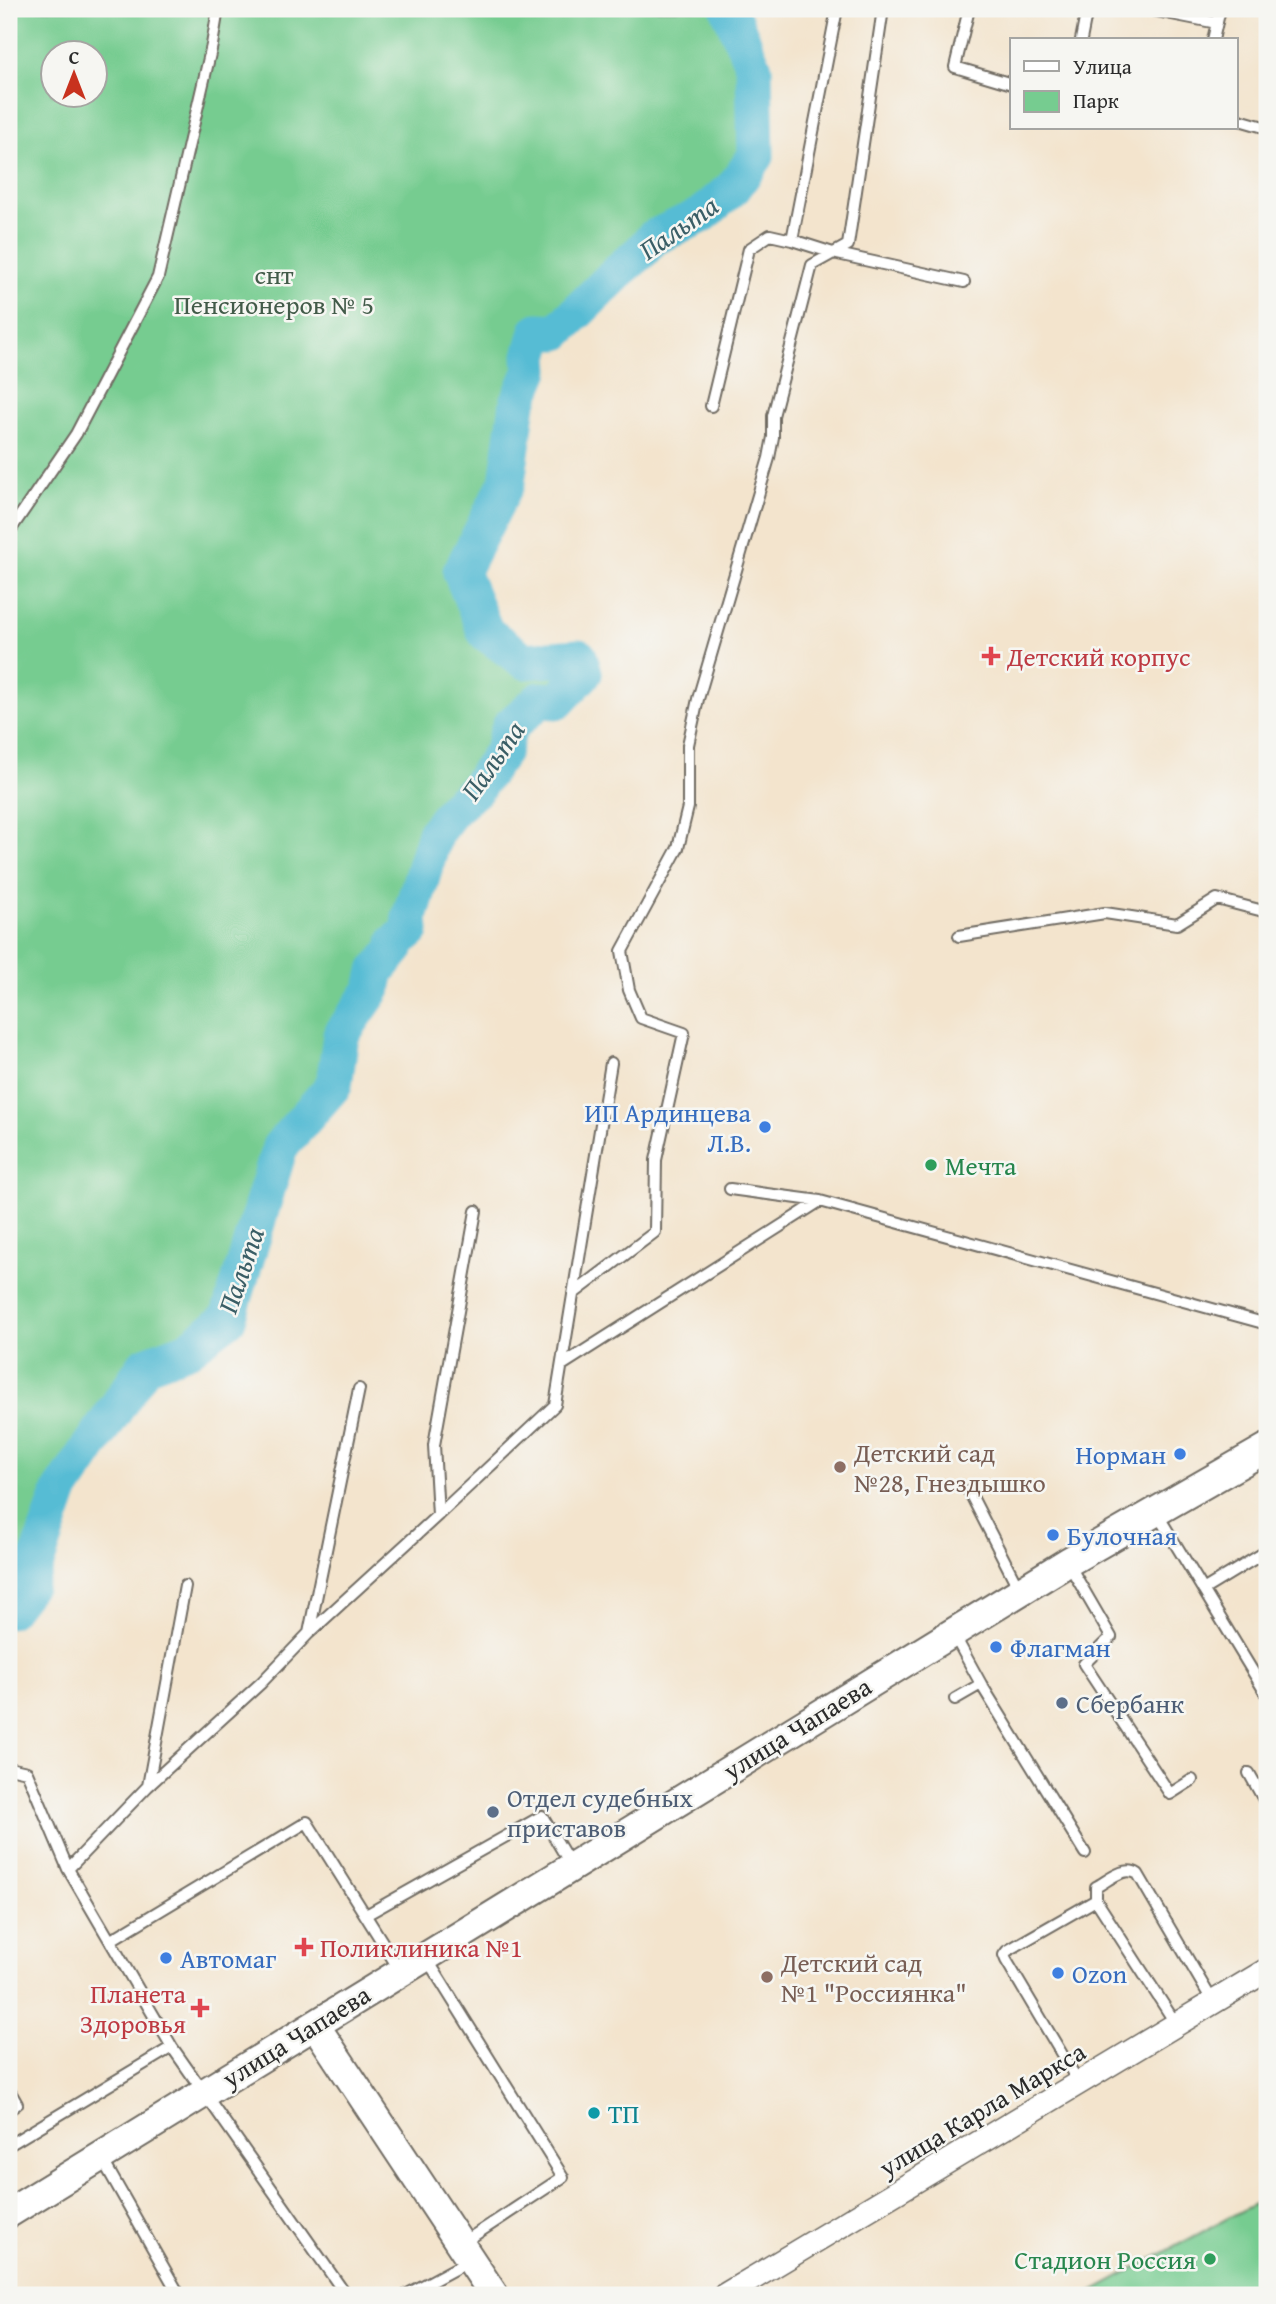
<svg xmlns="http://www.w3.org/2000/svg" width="1276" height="2304" font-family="'Gentium Book Plus',serif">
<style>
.green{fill:#76cc90;stroke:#507c5e;stroke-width:2;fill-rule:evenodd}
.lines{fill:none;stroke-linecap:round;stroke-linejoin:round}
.river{stroke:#56bcd4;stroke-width:37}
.service-casing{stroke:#716c64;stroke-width:14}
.minor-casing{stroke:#716c64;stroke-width:26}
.tertiary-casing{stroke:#716c64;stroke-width:32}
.service{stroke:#fff;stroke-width:10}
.minor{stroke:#fff;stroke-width:23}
.tertiary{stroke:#fff;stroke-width:28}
.health-dot{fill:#e0444e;stroke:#f6f6f2;stroke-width:2.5}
.shop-dot{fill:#3f7fe0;stroke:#f6f6f2;stroke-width:2.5}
.leisure-dot{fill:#2e9e5b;stroke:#f6f6f2;stroke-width:2.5}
.education-dot{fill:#8d6e63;stroke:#f6f6f2;stroke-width:2.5}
.service-dot{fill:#5c6f8a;stroke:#f6f6f2;stroke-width:2.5}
.culture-dot{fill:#0f9aa8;stroke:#f6f6f2;stroke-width:2.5}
.labels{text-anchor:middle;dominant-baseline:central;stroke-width:5;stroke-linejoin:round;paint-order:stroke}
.park-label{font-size:26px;fill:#425b49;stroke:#f6f6f2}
.health-label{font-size:26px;fill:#be3a42;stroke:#f6f6f2;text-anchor:start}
.shop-label{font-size:26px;fill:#366cbe;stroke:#f6f6f2;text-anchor:start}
.leisure-label{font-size:26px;fill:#27864d;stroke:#f6f6f2;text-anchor:start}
.education-label{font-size:26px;fill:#785e54;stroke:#f6f6f2;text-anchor:start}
.service-label{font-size:26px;fill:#4e5e75;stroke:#f6f6f2;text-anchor:start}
.street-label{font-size:26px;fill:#2b2b2b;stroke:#f6f6f2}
.culture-label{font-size:26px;fill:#0d838f;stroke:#f6f6f2;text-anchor:start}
.water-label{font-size:28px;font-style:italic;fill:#3a5e66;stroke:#f6f6f2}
</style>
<rect width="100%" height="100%" fill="#f6f6f2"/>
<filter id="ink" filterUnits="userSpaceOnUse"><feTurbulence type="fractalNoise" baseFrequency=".0143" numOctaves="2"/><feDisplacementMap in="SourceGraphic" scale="14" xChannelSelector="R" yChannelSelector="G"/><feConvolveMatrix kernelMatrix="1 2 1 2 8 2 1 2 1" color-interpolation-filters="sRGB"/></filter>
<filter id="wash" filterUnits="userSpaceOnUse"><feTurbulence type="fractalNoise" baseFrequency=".00686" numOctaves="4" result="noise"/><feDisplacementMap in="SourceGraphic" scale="28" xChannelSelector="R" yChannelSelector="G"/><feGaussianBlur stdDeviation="1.57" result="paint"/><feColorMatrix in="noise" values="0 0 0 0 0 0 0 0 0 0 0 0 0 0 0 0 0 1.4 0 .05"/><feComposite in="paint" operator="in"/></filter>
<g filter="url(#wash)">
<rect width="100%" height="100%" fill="#f3e4cd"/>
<path class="green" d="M9,9H729L754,68L756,156L734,187L702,215L653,238L641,252L623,267L557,332H538L531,356L532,370L518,403L507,482L461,572L486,633L525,661L579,657L584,673L558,701L540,700L510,726L502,752L475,790L455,807L435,833L410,917L411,931L396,942V949L377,972L373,989L341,1035L334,1085L280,1147L228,1319L188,1349L145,1365L62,1491L29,1584L9,1610ZM52,52H94V94H52Z
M1267,2197V2295H1085Z"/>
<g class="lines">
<path class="river" d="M9,1610L29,1584L61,1491L145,1365L188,1349L228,1319L280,1147L334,1085L341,1035L373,989L377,971L396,949V942L411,931L410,917L435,833L455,807L475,790L502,752L510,726L540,700L558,701L584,673L579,657L525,661L486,633L461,572L507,482L518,403L532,370L531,356L538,331L557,332L623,267L641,252L653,238L702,215L734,187L756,156L754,68L729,9"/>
</g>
</g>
<g filter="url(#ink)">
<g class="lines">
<defs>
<path id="service" d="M969,9L955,67L1012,84
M1146,9L1217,23
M1081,40L1087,9
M1213,40L1220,9
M1236,119L1267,128
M792,240L837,9
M711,406L749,249L770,235L792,240L833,253L964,282
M9,532L76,434L158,277L212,45L218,9
M959,936L1105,913L1177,924L1217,899L1267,912
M730,1189L820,1201L1267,1324
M573,1294L655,1232L656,1160L684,1033L641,1018L629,990L622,951L678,848L688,807V745L698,699L769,458L773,437V416L812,265L848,245L883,9
M562,1365L820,1201
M969,1491L1020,1591
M1156,1512L1267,1695
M438,1515L555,1405L611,1063
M1068,1563L1111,1637L1084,1664L1170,1794L1192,1780
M185,1586L148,1786L68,1869L172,2047L346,2295
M1203,1590L1267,1551
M309,1633L438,1515L434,1445L476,1211
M953,1633L981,1684L955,1699
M981,1684L1085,1853
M9,1768L27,1772L68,1869
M1249,1773L1267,1805
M148,1786L261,1683L309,1633L359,1389
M1096,1900V1887C1109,1880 1125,1865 1138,1874L1213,2002
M366,1915L542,1816L572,1867
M111,1940L307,1822L401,1972
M427,1959L563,2177L461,2244
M1079,2083L1006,1960L1004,1955L1007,1951L1096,1900L1176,2024
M9,2090L17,2104L9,2110
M9,2145L172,2047
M101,2157L177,2291
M406,2295L469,2261"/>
<path id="minor" d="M725,2295L1267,1970"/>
<path id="tertiary" d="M315,2025L494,2295
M9,2213L1068,1562L1267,1448"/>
</defs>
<use href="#service" class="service-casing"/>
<use href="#minor" class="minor-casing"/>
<use href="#tertiary" class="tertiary-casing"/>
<use href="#service" class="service"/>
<use href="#minor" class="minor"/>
<use href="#tertiary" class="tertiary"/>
</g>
</g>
<g class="health-dot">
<path d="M987.5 645.5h7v7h7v7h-7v7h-7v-7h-7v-7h7z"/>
<path d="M300.5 1936.5h7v7h7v7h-7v7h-7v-7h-7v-7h7z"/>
<path d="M196.5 1997.5h7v7h7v7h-7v7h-7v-7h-7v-7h7z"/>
</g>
<g class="shop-dot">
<circle cx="765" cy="1127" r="7"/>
<circle cx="1180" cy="1454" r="7"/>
<circle cx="1053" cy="1535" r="7"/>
<circle cx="996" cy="1647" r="7"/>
<circle cx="166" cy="1958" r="7"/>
<circle cx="1058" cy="1973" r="7"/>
</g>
<g class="leisure-dot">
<circle cx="931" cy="1165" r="7"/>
<circle cx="1210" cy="2259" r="7"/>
</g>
<g class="education-dot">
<circle cx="840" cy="1467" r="7"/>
<circle cx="767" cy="1977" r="7"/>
</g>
<g class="service-dot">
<circle cx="1062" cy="1703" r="7"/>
<circle cx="493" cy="1812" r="7"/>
</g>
<circle class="culture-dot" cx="594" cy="2113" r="7"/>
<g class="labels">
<g class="park-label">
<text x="274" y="274">снт<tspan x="274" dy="30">Пенсионеров № 5</tspan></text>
</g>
<g class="health-label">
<text x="1007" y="656">Детский корпус</text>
<text x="320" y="1947">Поликлиника №1</text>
<text x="186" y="1993" text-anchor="end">Планета<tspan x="186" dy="30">Здоровья</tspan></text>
</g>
<g class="shop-label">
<text x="751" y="1112" text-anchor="end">ИП Ардинцева<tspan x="751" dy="30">Л.В.</tspan></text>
<text x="1166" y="1454" text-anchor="end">Норман</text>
<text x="1067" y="1535">Булочная</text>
<text x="1010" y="1647">Флагман</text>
<text x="180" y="1958">Автомаг</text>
<text x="1072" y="1973">Ozon</text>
</g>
<g class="leisure-label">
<text x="945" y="1165">Мечта</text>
<text x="1196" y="2259" text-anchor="end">Стадион Россия</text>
</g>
<g class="education-label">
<text x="854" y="1452">Детский сад<tspan x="854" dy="30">№28, Гнездышко</tspan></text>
<text x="781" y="1962">Детский сад<tspan x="781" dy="30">№1 "Россиянка"</tspan></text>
</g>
<g class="service-label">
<text x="1076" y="1703">Сбербанк</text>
<text x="507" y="1797">Отдел судебных<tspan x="507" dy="30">приставов</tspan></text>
</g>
<g class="street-label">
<text transform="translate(797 1728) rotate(-32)">улица Чапаева</text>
<text transform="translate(296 2036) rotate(-32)">улица Чапаева</text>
<text transform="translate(982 2109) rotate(-31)">улица Карла Маркса</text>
</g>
<g class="culture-label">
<text x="608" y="2113">ТП</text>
</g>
<g class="water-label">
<text transform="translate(678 227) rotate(-35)">Пальта</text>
<text transform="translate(492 760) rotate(-55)">Пальта</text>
<text transform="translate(240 1270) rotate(-71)">Пальта</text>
</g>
</g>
<rect width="1276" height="2304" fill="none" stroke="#f6f6f2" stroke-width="35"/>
<rect x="1010" y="38" width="228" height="91" fill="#f6f6f2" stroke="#a5a5a2" stroke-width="2"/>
<rect x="1024" y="61" width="35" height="10" fill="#ffffff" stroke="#a5a5a2" stroke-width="2"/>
<text x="1073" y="74" font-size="21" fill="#2b2b2b">Улица</text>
<rect x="1024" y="91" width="35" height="21" fill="#76cc90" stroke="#a5a5a2" stroke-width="2"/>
<text x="1073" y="108" font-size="21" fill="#2b2b2b">Парк</text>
<g transform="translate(74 74)"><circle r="33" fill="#f6f6f2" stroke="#a5a5a2" stroke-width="2"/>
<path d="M0-5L12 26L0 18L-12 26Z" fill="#c8321e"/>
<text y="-10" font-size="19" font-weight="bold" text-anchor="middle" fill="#2b2b2b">С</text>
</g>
</svg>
